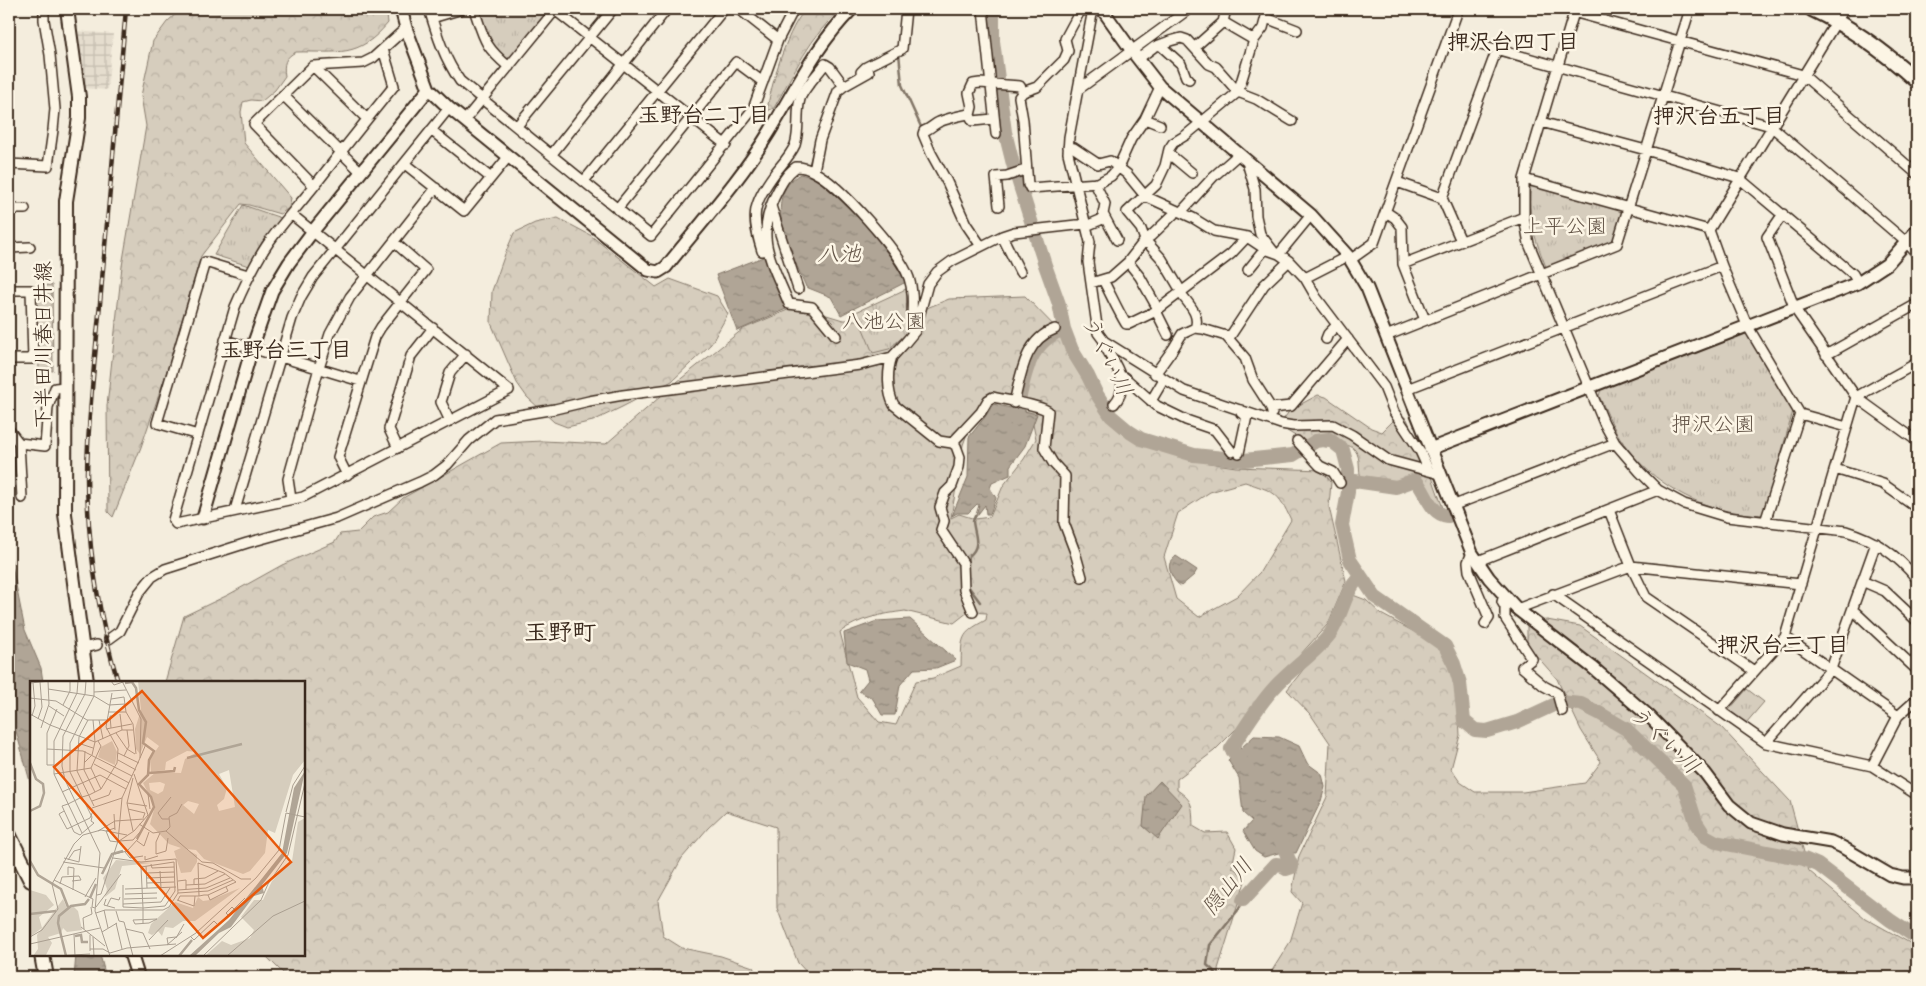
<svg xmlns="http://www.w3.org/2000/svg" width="1926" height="986" font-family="'Indie Flower','Klee One',sans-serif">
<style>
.industrial{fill:url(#industrial-grid)}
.forest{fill:url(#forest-crowns);stroke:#887c6e;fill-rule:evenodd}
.park{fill:url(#park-tufts);stroke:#887c6e}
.water{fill:url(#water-ripples);stroke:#817466}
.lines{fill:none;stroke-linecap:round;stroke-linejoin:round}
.stream{stroke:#817466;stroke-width:2.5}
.river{stroke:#b0a596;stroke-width:14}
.minor-casing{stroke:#3b2a1e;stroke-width:12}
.tertiary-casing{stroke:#3b2a1e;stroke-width:15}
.secondary-casing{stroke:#3b2a1e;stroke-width:16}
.primary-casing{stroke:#3b2a1e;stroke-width:18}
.minor{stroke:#fcf5e5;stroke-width:9}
.tertiary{stroke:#fcf5e5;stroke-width:11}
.secondary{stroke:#fcf5e5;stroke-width:12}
.primary{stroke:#fcf5e5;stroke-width:14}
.rail-casing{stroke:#3b2a1e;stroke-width:4.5}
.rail{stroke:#fcf5e5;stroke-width:2.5;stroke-dasharray:8;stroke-linecap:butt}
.labels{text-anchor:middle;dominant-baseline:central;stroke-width:5;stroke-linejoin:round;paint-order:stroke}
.park-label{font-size:21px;fill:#625346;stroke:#fcf5e5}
.street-label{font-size:21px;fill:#3b2a1e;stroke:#fcf5e5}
.neighbourhood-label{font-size:22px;font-weight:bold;fill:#3b2a1e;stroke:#fcf5e5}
.water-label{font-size:22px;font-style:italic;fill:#645548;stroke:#fcf5e5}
.quarter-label{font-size:24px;font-weight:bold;fill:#3b2a1e;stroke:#fcf5e5}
.inset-river{fill:none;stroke:#b0a596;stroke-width:2.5}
.inset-road{fill:none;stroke:#aa9f91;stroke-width:1}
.view{fill:#e8590c;fill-opacity:0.15;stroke:#e8590c;stroke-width:2.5}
.inset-edge{fill:none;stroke:#3b2a1e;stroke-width:2.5}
</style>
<defs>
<pattern id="industrial-grid" width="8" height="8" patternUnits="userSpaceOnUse" patternTransform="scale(1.25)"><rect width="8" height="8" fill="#e5ddce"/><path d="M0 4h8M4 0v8" fill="none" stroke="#c5beb0"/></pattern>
<pattern id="forest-crowns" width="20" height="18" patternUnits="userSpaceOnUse" patternTransform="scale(1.25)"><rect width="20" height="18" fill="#d6cdbd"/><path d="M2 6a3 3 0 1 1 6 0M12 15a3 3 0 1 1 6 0" fill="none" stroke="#b9b0a2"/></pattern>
<pattern id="park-tufts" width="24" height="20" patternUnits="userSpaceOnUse" patternTransform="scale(1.25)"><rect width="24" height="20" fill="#d6cdbd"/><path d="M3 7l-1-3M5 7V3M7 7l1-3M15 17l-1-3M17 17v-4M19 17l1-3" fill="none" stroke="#b9b0a2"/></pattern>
<pattern id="water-ripples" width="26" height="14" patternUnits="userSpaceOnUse" patternTransform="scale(1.25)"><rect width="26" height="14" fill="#b0a596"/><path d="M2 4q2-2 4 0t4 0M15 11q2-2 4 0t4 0" fill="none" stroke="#90877a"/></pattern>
</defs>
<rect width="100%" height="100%" fill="#f4eddd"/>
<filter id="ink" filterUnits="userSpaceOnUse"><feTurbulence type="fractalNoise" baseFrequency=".02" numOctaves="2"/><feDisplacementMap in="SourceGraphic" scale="10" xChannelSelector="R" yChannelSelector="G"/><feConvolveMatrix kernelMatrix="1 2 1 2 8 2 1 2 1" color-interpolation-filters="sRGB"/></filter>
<g filter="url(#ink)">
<path class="industrial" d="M75,31L113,34L107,90L82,88Z"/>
<path class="forest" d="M181,9H383L387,15L388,23C358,59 339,51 296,52C285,57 283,64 285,76L275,90L262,101L251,100L243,102L241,112L244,143L291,198L289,208L280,214L249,205L241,204L201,256L167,371L141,447L113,517L108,512L107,406L122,266L146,126L141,96L153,41L167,22Z
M807,9H841C811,35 793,74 774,108L767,111C770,88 789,22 807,9Z
M558,218L590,235L656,287L670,279L717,296L728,314L711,344L672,381L622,407L593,421L567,427L554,422L527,397L517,383L491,323L492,291L505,254L514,233L535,223Z
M1025,296L1063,335L1089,390L1117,427L1162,451L1209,463L1236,467L1322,470L1331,482L1329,507L1346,581L1328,624L1262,697L1239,726L1214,751L1177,779V790C1194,801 1192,807 1193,826L1205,833L1227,832L1236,848L1232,867L1246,878L1218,969L1220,977H811L798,963L777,908L776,827L726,811L708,828L682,858L658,901L663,936L682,948L721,956L753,967L758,977H287L265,955H304V682H165L184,616L228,595L282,565L335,542L340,534L358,532L373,517L388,512L403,498L501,443L543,441L606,444L677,382L743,329L797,306L843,320H897L949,299ZM992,399L1013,402L1031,415L1036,439L1024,459L1003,486L990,517L975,519L959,514L951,518L963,445L973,417ZM1245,482C1274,492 1278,491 1291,520L1260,572L1237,596L1199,617L1176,599L1164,557L1178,513L1210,492ZM905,611L954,623L968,612L987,613L986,620C959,634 962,638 961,666L933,678L916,681L896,725L879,722L857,697L840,632C859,618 882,614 905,611Z
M1318,395L1326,397L1371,428L1382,432L1400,414L1407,419L1432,477L1443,508L1439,510L1436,509L1422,491L1414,486L1369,482L1362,480C1357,471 1362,459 1355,450C1348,441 1336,448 1326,447C1310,446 1297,437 1284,429L1283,420L1290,410Z
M1353,595L1366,600L1381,614L1433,642L1447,657L1457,680L1460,735L1451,769L1460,782L1475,792H1523L1585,783L1601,762L1581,730L1557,679L1527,645V622L1547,620L1580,626L1721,727L1790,801L1809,871L1865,918L1917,947V977H1268L1290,942L1302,903L1292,892L1299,856L1327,797L1330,743L1311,715L1287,690L1310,661L1335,635Z"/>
<path class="park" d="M477,9H551L510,60H506L492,47Z
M1531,185L1622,210L1623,212L1614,242L1547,269C1535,241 1527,215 1531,185Z
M243,205L281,218L263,243L249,266L214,255Z
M52,285L53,371L39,369L36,286Z
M906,289L908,295V332L889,349L873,353L856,312Z
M1747,333L1793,411L1764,515C1750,514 1736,513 1723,510C1680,499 1640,472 1617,433C1610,421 1605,408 1599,396L1601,389Z
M1747,689L1764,702L1746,723L1729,710Z"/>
<path class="water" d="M800,174L812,177L822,183L875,232L906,282L841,315L831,297L806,287C793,254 759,199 800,174Z
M766,256L786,309L737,331L716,275Z
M993,404L1037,414L1025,446L1010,466V475L992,483L990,488L996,498L990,514H986L985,505L975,518L979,505L977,504L968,513H957L952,516L968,477L969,437L985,417Z
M9,550L25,630L41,668L43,682H31V785L16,731L15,700L11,669L9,668Z
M1176,556L1197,570L1194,575L1181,586C1175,583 1167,570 1170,563C1172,560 1174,558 1176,556Z
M910,619L956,660L936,668L914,669L900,685L895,715H882L873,699L859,691L868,680L865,669L847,662L844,633L877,621Z
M1254,736L1279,737L1299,746L1307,763L1322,774L1325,787L1321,801L1296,853L1282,852L1264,857L1255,851L1243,831L1252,821L1243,813L1239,778L1228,760Z
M1160,781L1182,804L1158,839L1143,826L1146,796Z
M76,955H100L106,977H74Z"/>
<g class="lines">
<path class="stream" d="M899,53L902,85L922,129
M809,167L813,153
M967,573L969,556C982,546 974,534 973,521L975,516
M968,586L980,602
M1216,977L1215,972L1207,965L1210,945L1239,909L1243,900"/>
<path class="river" d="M993,9V41L1005,132L1013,164L1045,265L1059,304L1064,329L1072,350L1088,376L1096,393L1111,416L1130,432L1141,439L1194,455L1244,460L1293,455L1316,441L1329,439L1343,450L1348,469V492L1342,525L1350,560L1375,597L1445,646L1454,664L1460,683L1464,721L1475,730L1487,731L1517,722L1560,702L1581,704L1599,713L1626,729L1684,785L1696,822L1705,836L1716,842L1804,859L1818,865L1890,920L1917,938
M1015,419C1024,383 1024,344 1064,329
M1348,480L1396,487L1415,480C1426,490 1429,514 1448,516
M1246,767L1231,749C1245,728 1258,705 1275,687C1292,668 1314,655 1330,634C1342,617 1344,591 1360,577
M1243,900L1276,864L1284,865L1286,869L1292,867L1279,836"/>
<defs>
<path id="minor" d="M429,9C437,35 444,58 460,81L651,236L753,109L778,40L794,9
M474,9C484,39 484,46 509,67
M739,9L778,40
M983,9L996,134
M1093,9L1069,137L1068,153L1090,242L1088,262L1098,333L1104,341L1184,391L1281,424L1293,426L1333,425L1352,435L1388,460L1440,474
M1562,9L1803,75L1917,174
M1575,9L1524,179V217L1529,244L1604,423L1615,443L1640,472L1658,490L1684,504L1727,517L1846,531C1876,540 1897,555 1917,579
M1844,9L1709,230L1722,266L1747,325L1800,414L1847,427
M555,10L726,145
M432,18L462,9
M1266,18L1297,30
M1223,22L1254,40
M1449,36L1771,126L1906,242L1917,254
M1160,45L1181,64L1186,77L1189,79
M1195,47L1223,22L1226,9
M1138,59L1154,47L1170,41L1181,38L1187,40L1209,64L1216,67L1238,92L1256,99L1292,121
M313,66L367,119
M861,72L866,67L902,49L906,9
M1079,89L1189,9
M283,95L360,171
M969,114L970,115L972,107L969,93L973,84L980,83L1020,86L1023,92
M1145,119L1160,125
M465,120L556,9
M1541,122L1646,150L1739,178L1853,274L1858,283
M517,126L613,9
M431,130L491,178
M1068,147L1074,148L1098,164L1110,161L1127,174L1145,196L1193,218L1214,231L1247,237L1265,249L1279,254L1289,261L1305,278L1316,297L1384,387L1394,412L1420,451L1429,471
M1168,153L1192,173
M552,154L667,9
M1248,161V166L1255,189L1256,216L1260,234L1274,252
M9,164L48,166L53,130L55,109L50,55L44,20V9
M405,164L464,211L509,156
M814,171L820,140L838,91L844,86L869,72
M1524,179L1709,230
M584,181L724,9
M1397,182L1442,198
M1095,183L1105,204L1103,214L1117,240
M1028,185L1023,120L1019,97L1023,92L1037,87L1064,60L1068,51L1065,39L1079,13L1085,9
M314,186L254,124L313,66L363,63L373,58L406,28
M1030,188L1098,183L1111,176L1118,168L1131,139L1145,119L1160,87
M771,206L798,289
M999,206L996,177L1007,176L1022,171
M9,209H25
M617,209L736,62L763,82
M1177,211L1151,236L1145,240L1162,259L1181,291
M1181,212L1214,176L1239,154
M1386,212L1395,218L1402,227L1403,264L1425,320
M291,214L509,390L303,497L176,524L173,520L235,307C245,284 255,262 269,242C283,222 300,204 315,185C341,152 367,119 394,86L383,49
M1783,214L1767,237L1795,309L1856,397L1917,441
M1086,226L1105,218
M1002,236L1020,272
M1461,241L1442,198L1497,49
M981,246L966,224L947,182L931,153L923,134L924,131C930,129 934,124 939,122C948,118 959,116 969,114L973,121L993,119
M9,248L30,247
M767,250L762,251C751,216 752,204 775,173C782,164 790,156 795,145C800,130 796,113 800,99C803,89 819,73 825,64L830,67L844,86
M1279,254L1311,215
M1350,260L1374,243L1457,13
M1128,262L1140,277L1158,309
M1403,264L1524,217
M1248,270L1265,249
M1305,278L1348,256
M1103,280C1111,295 1117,309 1126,324H1129L1156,311L1231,254L1247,237
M1091,283L1111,277L1128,262L1145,240L1141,229L1127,212L1156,185L1165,166L1169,149L1173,143L1186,135L1238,92L1254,40L1263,28L1268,9
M9,290H31L33,359H9
M1180,292C1187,303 1201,314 1195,328
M1156,311L1168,335
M836,336L812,307L789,304C773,264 755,241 774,198C780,186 785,175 796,167C802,167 809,169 814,172C839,184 900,252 909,278C915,295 911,314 912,332
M1226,336L1245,358L1253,380L1271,408L1272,413
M1386,336L1617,244L1690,9
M1326,339L1328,334L1337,325
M225,340L360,381
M1104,341V345C1115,364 1132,385 1114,404
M1826,355L1917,304
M892,357C887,370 887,392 894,405L939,441L952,443L956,446L960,457L959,467L952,486L945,493L940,507L944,521L941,530L963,563L964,590L973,612
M1155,374L1173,349L1182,334L1195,328L1203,329L1226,336L1231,335L1264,285L1289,261
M1121,377H1124L1157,406L1186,420L1215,430L1232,452
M1407,389L1722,266
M1151,401L1164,379
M1014,403C1021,375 1024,340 1055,329
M1271,408L1291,406L1348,339
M450,421L441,402L450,373L466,354
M9,430L19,443L22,498
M198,435L157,423L205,262L248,275
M1297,441L1320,466L1333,472L1340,483
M19,443L45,446L48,407L55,388L65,387
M952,443L981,412L988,400L993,397C1009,401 1037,404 1048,411L1044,448L1053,463L1065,476L1064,523L1075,552L1082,577
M398,448L389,429L411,356L433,328
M1239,453L1247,416L1241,413V410
M1835,469L1883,484L1917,508
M347,475L338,457L375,337L381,327L426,270L394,242
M291,499L288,479L319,368L330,334L350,297L436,188
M1452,506L1615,443
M235,510L292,318L301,297L313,277L449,108
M1609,510L1631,566L1646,597L1754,671
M1765,522L1800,414
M1472,553L1468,562L1469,571L1489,618L1485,624
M1478,561L1658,490
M1862,581L1885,591L1917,621
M1553,594L1766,743L1872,766L1917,795
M1504,595L1502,602L1505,607V618L1532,659L1522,667L1544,686L1557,693L1562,711
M1517,609L1631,566L1801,584
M1853,610L1917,670
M1785,637L1898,716
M109,639L120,631L139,593L152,577L165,569L247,543L337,518L420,482L434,475L447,465L469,440L495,419L555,409L589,401L623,395L860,365L892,357L905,343L915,331L928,284L937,272L952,261L1002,236L1014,232L1085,224
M82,648L97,645
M1719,711L1785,637L1856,397L1917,363
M1766,743L1831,669L1876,543
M1872,766L1898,716L1917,699"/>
<path id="tertiary" d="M401,9L406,28L429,89L449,108L648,270L658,272L666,267C701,223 741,179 770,131C798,85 814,48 852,9
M1102,9L1132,51L1160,87L1311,215L1348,256L1367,288L1472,553L1489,578L1517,609L1592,667L1650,717L1705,773L1729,805L1751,823L1783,834L1831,842L1842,847L1890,875L1903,878H1917
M1430,449L1858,283L1887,264L1917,230
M203,518L252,348L272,291L289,263L313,231L429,89"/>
<path id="secondary" d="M67,9L79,97V118L66,201L65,514L87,682
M131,955L138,977"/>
<path id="primary" d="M1812,9C1851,27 1885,52 1917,81
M9,836L31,880
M42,955L46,977"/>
</defs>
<use href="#minor" class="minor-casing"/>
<use href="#tertiary" class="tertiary-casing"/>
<use href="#secondary" class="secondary-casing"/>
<use href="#primary" class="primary-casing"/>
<use href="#minor" class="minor"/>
<use href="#tertiary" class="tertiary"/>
<use href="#secondary" class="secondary"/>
<use href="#primary" class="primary"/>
<defs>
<path id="rail" d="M118,682C98,614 87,544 87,473C88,409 97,344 102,280C110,190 118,99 126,9
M235,972L238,977"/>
</defs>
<use href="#rail" class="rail-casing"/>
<use href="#rail" class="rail"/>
</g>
</g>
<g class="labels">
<g class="park-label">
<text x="1565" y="228">上平公園</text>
<text x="884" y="323">八池公園</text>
<text x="1713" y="426">押沢公園</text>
</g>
<g class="street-label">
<text transform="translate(45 345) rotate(-90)">下半田川春日井線</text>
</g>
<g class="neighbourhood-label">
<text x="1513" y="44">押沢台四丁目</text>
<text x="704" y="117">玉野台二丁目</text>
<text x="1719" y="118">押沢台五丁目</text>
<text x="286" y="352">玉野台三丁目</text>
<text x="1783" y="647">押沢台三丁目</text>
</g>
<g class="water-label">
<text x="839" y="256">八池</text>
<text transform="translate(1105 356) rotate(64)">うぐい川</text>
<text transform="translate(1663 741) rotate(44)">うぐい川</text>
<text transform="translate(1229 888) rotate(-51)">隠山川</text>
</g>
<g class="quarter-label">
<text x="560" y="634">玉野町</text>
</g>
</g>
<g transform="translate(30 681)">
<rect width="275" height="275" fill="#f4eddd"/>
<path d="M108,0H275V79L263,94L245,152L238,149L235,172L220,190L213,193L174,178L166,169L156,168L167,174V181L161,191L151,192L144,170L151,167L139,163L120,143L125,125L113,102L126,91L151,92L155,78L167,71L157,70L136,81L135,89L121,91L120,78L129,65L117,56L110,73L106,68L105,48L111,29ZM199,89L205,126L189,130L187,124L194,118L197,107L189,93ZM130,101L135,103L133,110L128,113L120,109L119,102ZM158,120L169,123L164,133L153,124ZM275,137V275H175L192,260L201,264L220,257L224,249L211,236L224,219H233L242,200L262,180L268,141ZM86,179L122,182L92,185L85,208L75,216L77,208L73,197ZM210,207L165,240H153L143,247L135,246L132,255L128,250L122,254L118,252L121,243L145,221L163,227L168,216L173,220L180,219ZM0,209L16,214L24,224L9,236L12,247L1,255ZM33,218L37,227L43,225L48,230L52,249L37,251L33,247L31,252L18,256L22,262L16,274L3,275L8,268L7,254Z" fill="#d6cdbd" fill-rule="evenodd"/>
<path d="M82,60L87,71L85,84L68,76L71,66Z" fill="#d6cdbd"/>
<path d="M275,90L257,172L232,204L234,212L224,215L201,246L189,252L166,274L159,275L199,239L252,172L264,107Z" fill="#b0a596"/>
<path class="inset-river" d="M95,2L102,1L106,7L109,29L116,41L113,62L124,70L119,79L118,94L109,103L121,116L124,126L107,158M157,77L212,63M0,82L6,98L13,103L14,112L10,125L0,130M119,92L144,90L145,86M0,180L8,194L31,208L38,226M72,193L82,173L93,170M60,217L66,203M0,233L26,230M45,255L51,254L52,261H58M36,275L28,242L29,235L41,225L55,223L59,218M149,275L162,259"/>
<path class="inset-road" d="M48,0L47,12L24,60V93L52,152M56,0L55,13L33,55L32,85L35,99L70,172L65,230L80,275M64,0V15L40,62V91L47,105L52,116L62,136L61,140L64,142L50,154L44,151L32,125L38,123L52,116L59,114L71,108L87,82L88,68L76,46L82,12M81,0L84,4L96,0M0,2L20,0M18,8L64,15L79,24L95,23M64,11L96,9M0,17L26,20L57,39H77M81,18L94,16L96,31L103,43L106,73M33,24L40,10V0M19,25L34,35M78,31H96M0,33L20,44L65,61L92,49H103M90,33L92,49M2,35L5,25L3,2M8,38L12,26L10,1M58,39L49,56L47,90L64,125M69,39L73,58M11,47L19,23L18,0M81,47L80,35H84M76,48L102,43M86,52L97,68L105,73M48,62L63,67M17,68L53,70L102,95M55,70L54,89L65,111M88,72L109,82M94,75L99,65L97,49M110,77L116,63M88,79L106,89M54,82L62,74L65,61L63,39M64,83L99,102M24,84H17V52L27,28M61,87L71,108M24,93L61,87L71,65L68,60M32,111L70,94L96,108M118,113L120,128M62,120L79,114L81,109M97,122L117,125M62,127L92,117M98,128L115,132L113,137M34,130L29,133L37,148L60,137L63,130M256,131L263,104L275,85M84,133L85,149M139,138H132L128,132L141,116M109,143L123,152L136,150L172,181L183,182L211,198H221M85,147L76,150L80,160L88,161M68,150L85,140L114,138M103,150L97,122L103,97M136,150L140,146L139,136L147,132L152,123M130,152L126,161V173L136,170L138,157M89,160L104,150L118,134L104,93M89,160L103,159L110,151M107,160L114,165L119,151M95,171L100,177L113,175M85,173L97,170L108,158M115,175V179L128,175M34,177L49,181L51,165M38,179L44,170L51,168M33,181L74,187M121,183L122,187L144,186M116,185L117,207M130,190L131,207M117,192L144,191M38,194V186L44,187L43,209M117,197L144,196M24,199L63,218L62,226L65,227M148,200L156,199V208M117,202L144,201M30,203L32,196L49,195L51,199L42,200M164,203V198L175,197L188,190M93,204V226L113,227L135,225L145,210L144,181L111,186L113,227V243M156,204L175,203L195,193M95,208L146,206M148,209L176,207L200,197M148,212L178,210L203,199M95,213L127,212M67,214L71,213L88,160L92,117L110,77L111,38L92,0M178,214L180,219L198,210L196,206M55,216L66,197M76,218L74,224L85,227M94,218L127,217M147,219L164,225L165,215M148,219L150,215H169L174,214H178L206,201L194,192L168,182L169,215M93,223L131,221L140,207M77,225L81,217L89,219L90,216M66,226L91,193M74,229L78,247M86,230L89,240L94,241L103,275M66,232L75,229H133L139,226L148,212L146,178L111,181L83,177M199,235L196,232L202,226L205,229M103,239L105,243L119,242L127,238M103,239L127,238M86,242L92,268M51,246L75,265M54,248L53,237L62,233L61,226M96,248L113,252L120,268M72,251L87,242M44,253L45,275M0,256L12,249L28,228L22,203L44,163L53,154L71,149L97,154M63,256L64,275M161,256L164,259L184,240L188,244L215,217M146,257L154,243M119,259L138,239M0,263L70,247M138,263L137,257L146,256M137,264L152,251M60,268H73L80,272L97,267L146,263M60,270V254M25,275L60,273M130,275L166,252L226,197L249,169L256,132L275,136M173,275L231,219L238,203L258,174L275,102M197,275L243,235L275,220"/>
<path class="view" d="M112,10L261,181L173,257L24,86Z"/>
<rect width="275" height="275" class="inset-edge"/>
</g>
<rect width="1926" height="986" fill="none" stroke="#fcf5e5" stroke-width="30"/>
<rect x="15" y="15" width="1896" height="956" fill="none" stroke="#3b2a1e" stroke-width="2" filter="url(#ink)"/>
</svg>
